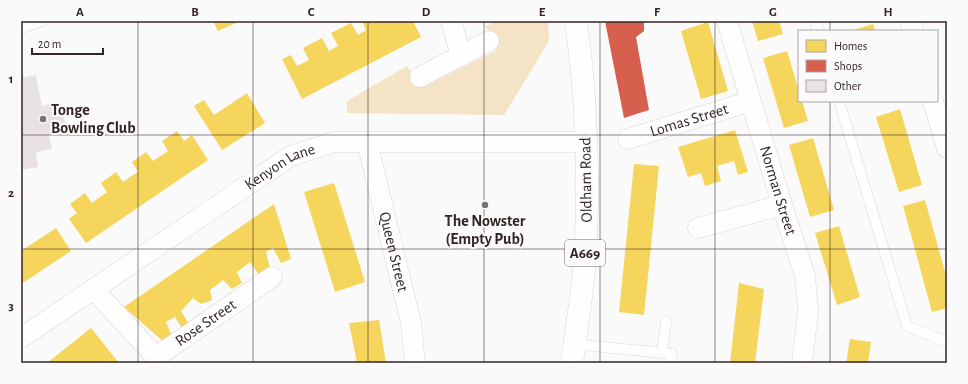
<svg xmlns="http://www.w3.org/2000/svg" width="968" height="384" font-family="'Alegreya Sans',sans-serif">
<style>
.green{fill:#f4e3c5}
.homes{fill:#f6d55c}
.shops{fill:#d6604d}
.building{fill:#e8e2e5}
.lines{fill:none;stroke-linecap:round;stroke-linejoin:round}
.lane-casing{stroke:#ddd5d5;stroke-width:11}
.street-casing{stroke:#ddd5d5;stroke-width:21}
.primary-casing{stroke:#ddd5d5;stroke-width:23}
.lane{stroke:#fefefe;stroke-width:10}
.street{stroke:#fefefe;stroke-width:20}
.primary{stroke:#fefefe;stroke-width:22}
.grid{fill:none;stroke:#332525;stroke-width:1;stroke-opacity:0.55}
.poi-dot{fill:#797070;stroke:#fafafa;stroke-width:1.5}
.labels{text-anchor:middle;dominant-baseline:central;stroke-width:4;stroke-linejoin:round;paint-order:stroke}
.shield{fill:#fafafa;stroke:#6f6565;stroke-width:1}
.shield-label{font-size:15px;font-weight:bold;fill:#332525}
.poi-label{font-size:16px;font-weight:bold;fill:#332525;stroke:#fafafa;text-anchor:start}
.street-label{font-size:16px;fill:#332525;stroke:#fafafa}
.neatline{fill:none;stroke:#332525;stroke-width:1.5}
.grid-label{font-size:13px;text-anchor:middle;font-weight:bold;fill:#332525}
</style>
<rect width="100%" height="100%" fill="#fafafa"/>
<path class="green" d="M497,21H548L549,41L504,115L347,113V101L407,66L423,87L497,50L485,26Z"/>
<path class="homes" d="M213,21H235L236,23L218,31Z
M362,21H413L421,37L302,99L282,59L291,55L297,66L309,60L303,48L322,38L329,51L338,46L331,33L351,23L358,35L366,30Z
M752,21H779L783,34L758,41Z
M708,22L728,91L701,99L681,31Z
M873,24L875,31H850Z
M787,51L799,91V101H802L808,121L784,128L763,58Z
M247,93L265,123L222,150L194,106L204,100L214,115Z
M900,109L922,185L899,192L876,117Z
M735,130L748,172L738,175L734,161L717,166L721,181L705,186L701,173L688,177L678,147Z
M177,131L184,141L192,135L208,160L86,243L69,219L77,213L70,204L85,193L92,203L107,192L101,183L116,172L123,182L130,177L138,172L132,162L146,152L153,161L168,151L162,141Z
M813,138L834,210L810,217L789,145Z
M634,164L659,166L644,315L619,312Z
M334,183L365,282L335,292L304,192Z
M925,200L947,279V308L932,312L903,206Z
M274,204L291,259L281,263L273,248L266,252L271,272L261,278L250,262L237,272L242,283L232,289L223,280L210,290L212,300L201,304L193,298L181,311L189,324L183,330L175,317L166,322L174,340L165,343L124,307Z
M839,226L860,297L837,305L815,233Z
M56,228L71,251L21,284V251Z
M739,283L764,289L755,363H730Z
M379,320L386,363H357L349,323Z
M91,328L119,363H109L107,360L104,363H47Z
M850,339L871,342L868,363H846Z"/>
<path class="shops" d="M605,21H644V31L636,37L649,110L624,118Z"/>
<path class="building" d="M21,63L24,77L36,75L42,106L61,102L67,132L49,135L52,149L36,152L38,167L21,170Z"/>
<g class="lines">
<defs>
<path id="lane" d="M815,21L818,31
M21,28L42,21
M839,101L907,326L947,342
M574,344L672,354L670,363
M662,353L666,321"/>
<g id="street">
<path d="M451,21L461,56"/>
<path id="s1" d="M727,21L782,205L805,276L808,311L802,363"/>
<path d="M910,21L913,31"/>
<path d="M420,77L489,41"/>
<path d="M933,101L947,148"/>
<path id="s2" d="M628,139L751,101"/>
<path id="s3" d="M367,142L411,323L415,363"/>
<path d="M698,228L782,205"/>
<path id="s4" d="M93,289L156,357L272,277"/>
<path id="s5" d="M21,338L291,156L334,142H586"/>
</g>
<path id="primary" d="M572,363C577,322 585,281 586,239C589,167 586,93 576,21"/>
</defs>
<use href="#lane" class="lane-casing"/>
<use href="#street" class="street-casing"/>
<use href="#primary" class="primary-casing"/>
<use href="#lane" class="lane"/>
<use href="#street" class="street"/>
<use href="#primary" class="primary"/>
</g>
<path class="grid" d="M138,21V363M253,21V363M368,21V363M484,21V363M600,21V363M715,21V363M830,21V31M830,101V363M21,135H947M21,249H947"/>
<g class="poi-dot">
<circle cx="43" cy="119" r="4"/>
<circle cx="485" cy="205" r="4"/>
</g>
<g class="labels">
<rect class="shield" x="565" y="240" width="40" height="26" rx="3"/>
<g class="shield-label">
<text x="585" y="253">A669</text>
</g>
<g class="poi-label">
<text x="51" y="110">Tonge<tspan x="51" dy="18">Bowling Club</tspan></text>
<text x="485" y="221" text-anchor="middle">The Nowster<tspan x="485" dy="18">(Empty Pub)</tspan></text>
</g>
<g class="street-label">
<text stroke="none"><textPath href="#s2" startOffset="64">Lomas Street</textPath></text>
<text stroke="none"><textPath href="#s5" startOffset="311">Kenyon Lane</textPath></text>
<text transform="translate(586 180) rotate(-91)">Oldham Road</text>
<text stroke="none"><textPath href="#s1" startOffset="177">Norman Street</textPath></text>
<text stroke="none"><textPath href="#s3" startOffset="113">Queen Street</textPath></text>
<text stroke="none"><textPath href="#s4" startOffset="153">Rose Street</textPath></text>
</g>
</g>
<rect width="968" height="384" fill="none" stroke="#fafafa" stroke-width="44"/>
<rect x="798" y="30" width="140" height="72" fill="#fafafa" stroke="#aaa5a5"/>
<rect x="806" y="40" width="20" height="12" fill="#f6d55c" stroke="#aaa5a5"/>
<text x="834" y="50" font-size="12" fill="#332525">Homes</text>
<rect x="806" y="60" width="20" height="12" fill="#d6604d" stroke="#aaa5a5"/>
<text x="834" y="70" font-size="12" fill="#332525">Shops</text>
<rect x="806" y="80" width="20" height="12" fill="#e8e2e5" stroke="#aaa5a5"/>
<text x="834" y="90" font-size="12" fill="#332525">Other</text>
<path d="M32 48v6h71v-6" fill="none" stroke="#332525" stroke-width="2"/>
<text x="38" y="48" font-size="12" fill="#332525" stroke="#fafafa" stroke-width="3" paint-order="stroke">20 m</text>
<rect x="22" y="22" width="924" height="340" class="neatline"/>
<g class="grid-label">
<text x="80" y="16">A</text>
<text x="195" y="16">B</text>
<text x="311" y="16">C</text>
<text x="426" y="16">D</text>
<text x="542" y="16">E</text>
<text x="657" y="16">F</text>
<text x="773" y="16">G</text>
<text x="888" y="16">H</text>
<text x="11" y="83">1</text>
<text x="11" y="197">2</text>
<text x="11" y="310">3</text>
</g>
</svg>
